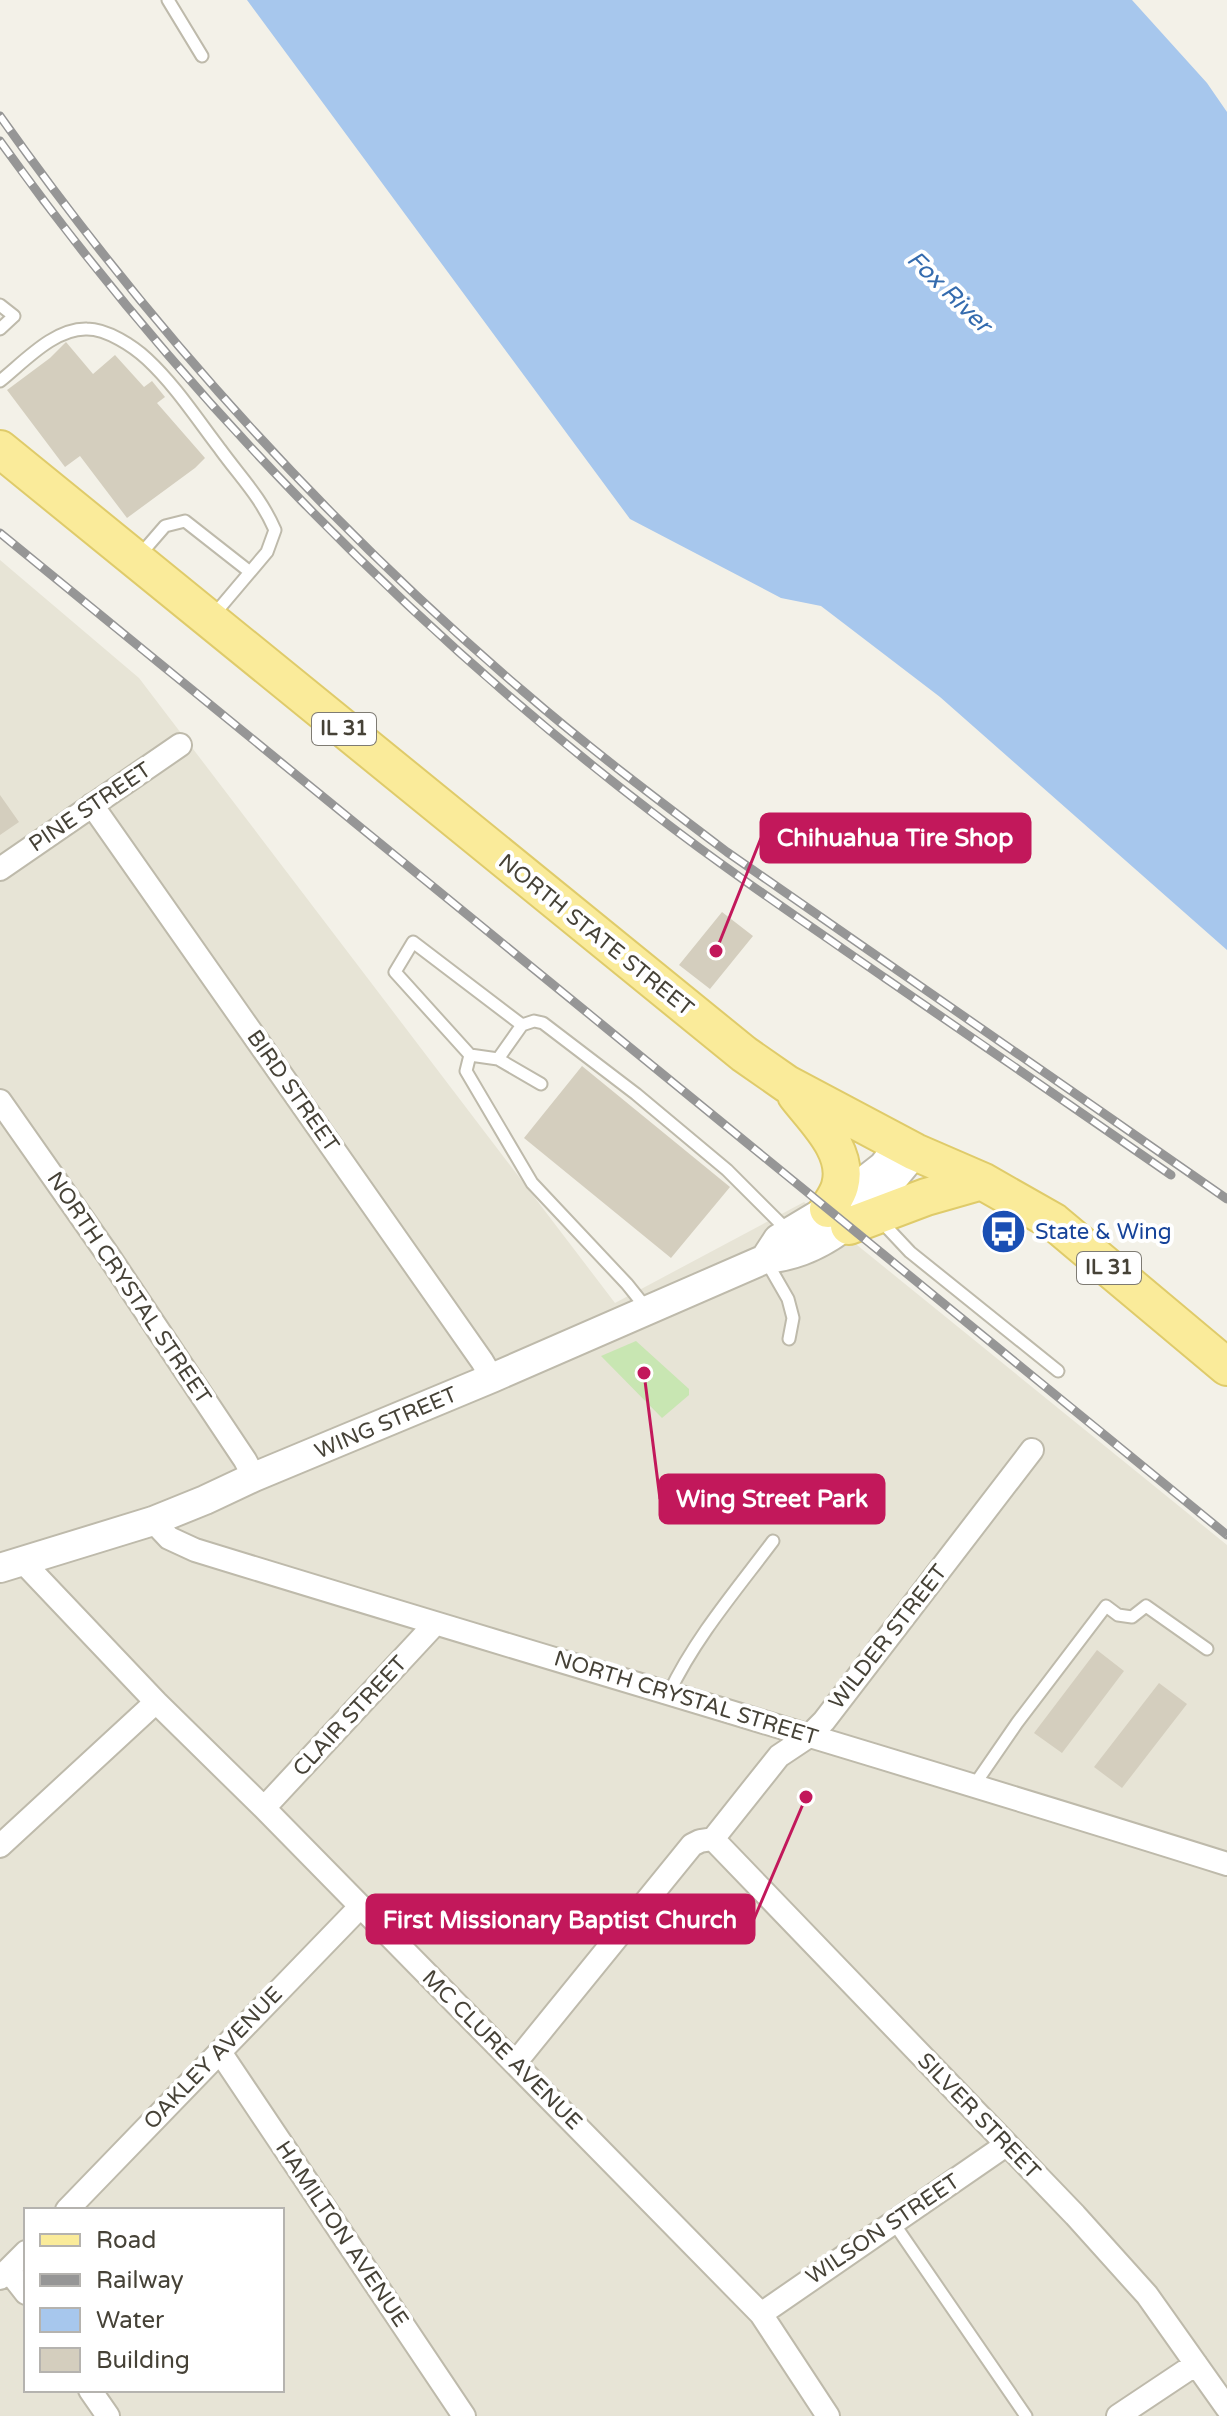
<svg xmlns="http://www.w3.org/2000/svg" width="1227" height="2416" font-family="'Varela Round',sans-serif">
<style>
.residential{fill:#e7e4d6;fill-rule:evenodd}
.green{fill:#c8e6b2}
.water{fill:#a7c7ed}
.building{fill:#d4cebe}
.lines{fill:none;stroke-linecap:round;stroke-linejoin:round}
.service-casing{stroke:#bebaab;stroke-width:15}
.minor-casing{stroke:#bebaab;stroke-width:26}
.tertiary-casing{stroke:#bebaab;stroke-width:32}
.primary-casing{stroke:#dfcb6a;stroke-width:40}
.service{stroke:#fff;stroke-width:11}
.minor{stroke:#fff;stroke-width:22}
.tertiary{stroke:#fff;stroke-width:28}
.primary{stroke:#faeb9a;stroke-width:36}
.rail-casing{stroke:#969696;stroke-width:9}
.rail{stroke:#fff;stroke-width:6;stroke-dasharray:18;stroke-linecap:butt}
.labels{text-anchor:middle;dominant-baseline:central;stroke-width:8;stroke-linejoin:round;paint-order:stroke}
.shield{fill:#fff;stroke:#7e7b73;stroke-width:2}
.shield-label{font-size:20px;font-weight:bold;fill:#464237}
.street-label{font-size:22px;fill:#464237;stroke:#fff}
.transit-label{font-size:22px;fill:#164399;stroke:#fff;text-anchor:start}
.water-label{font-size:24px;font-style:italic;fill:#346bae;stroke:#fff}
.leader{fill:none;stroke:#c2185b;stroke-width:3}
.callout-dot{fill:#c2185b;stroke:#fff;stroke-width:3}
.callout{fill:#c2185b;stroke:#c2185b;stroke-width:3}
.callout-label{font-size:24px;text-anchor:middle;font-weight:bold;fill:#fff}
</style>
<rect width="100%" height="100%" fill="#f3f1e8"/>
<path class="residential" d="M0,560L139,678L615,1303L804,1202L1227,1545V2416H0ZM26,2210H282V2390H26Z"/>
<path class="green" d="M636,1341L689,1389V1395L662,1418L601,1356Z"/>
<path class="water" d="M247,0H1132L1207,83L1227,112V950L940,697L821,606L781,598L630,519Z"/>
<path class="building" d="M66,342L93,374L115,355L144,387L152,381L165,397L157,403L205,458L195,468L127,518L80,456L65,467L7,390L50,358Z
M0,795L19,822L0,835Z
M722,912L753,936L710,989L679,965Z
M582,1066L730,1187L671,1258L524,1138Z
M1097,1650L1124,1671L1062,1753L1034,1733Z
M1159,1683L1187,1704L1122,1788L1094,1767Z"/>
<g class="lines">
<defs>
<path id="service" d="M168,0L202,56
M0,305L14,316L0,329
M0,381C24,362 54,328 87,329C107,329 133,346 147,359C175,385 197,419 220,449C241,478 260,496 275,530L267,552L212,617
M139,556L165,526L185,521L250,572
M522,1025L534,1021L543,1023L636,1094L727,1170L789,1232
M470,1055L395,972L413,942L522,1025L498,1059
M541,1084L498,1059L470,1055L466,1071L532,1183L627,1284L647,1309
M879,1219L910,1252L1058,1371
M765,1259L788,1299L793,1318L789,1339
M669,1693C695,1638 737,1589 773,1541
M975,1784L1017,1723L1106,1606L1118,1615L1132,1617L1146,1606L1207,1649
M893,2222L1026,2416"/>
<path id="minor" d="M92,805L482,1361L492,1378
M0,869L180,745
M0,1101L108,1255L245,1460L254,1477
M153,1521L169,1538L195,1550C539,1656 884,1756 1227,1864
M24,1563L156,1702L264,1808L761,2314L828,2416
M264,1808L435,1624
M713,1839L1075,2215L1147,2295L1227,2408
M0,1846L156,1702
M220,2052L464,2416
M515,2063L692,1845L700,1841L713,1839L779,1756L809,1736L824,1721L1032,1450
M67,2210L360,1907
M8,2270L26,2293
M0,2278L26,2252
M761,2314L1006,2145
M90,2390L108,2416
M1118,2416L1196,2364"/>
<path id="tertiary" d="M765,1259L778,1239L828,1209L883,1166L897,1148
M0,1568L153,1521L205,1500L254,1477L492,1378L765,1259C832,1254 876,1201 915,1152"/>
<path id="primary" d="M0,449L744,1054L787,1084L915,1152L982,1181L1054,1222L1227,1367
M796,1095C814,1119 850,1151 840,1186C838,1194 832,1202 828,1209
M849,1226L926,1197L982,1181"/>
</defs>
<use href="#service" class="service-casing"/>
<use href="#minor" class="minor-casing"/>
<use href="#tertiary" class="tertiary-casing"/>
<use href="#primary" class="primary-casing"/>
<use href="#service" class="service"/>
<use href="#minor" class="minor"/>
<use href="#tertiary" class="tertiary"/>
<use href="#primary" class="primary"/>
<defs>
<path id="rail" d="M0,116C150,328 325,522 523,691C589,748 658,800 727,852L1227,1199
M0,141C182,395 405,623 653,813C728,871 807,924 885,978C980,1043 1076,1109 1171,1175
M0,533L1227,1535"/>
</defs>
<use href="#rail" class="rail-casing"/>
<use href="#rail" class="rail"/>
</g>
<defs>
<symbol id="bus-disc" viewBox="-11 -11 22 22"><circle r="9.5" fill="#1a4fb4" stroke="#fff"/><path d="M-5-6H5V4H4V6H2V4H-2V6H-4V4H-5ZM-3.5-4V0h7V-4ZM-3.5 1.2v1.5H-2V1.2ZM2 1.2v1.5H3.5V1.2Z" fill="#fff"/></symbol>
</defs>
<g fill-rule="evenodd">
<use href="#bus-disc" x="978" y="1206" width="51" height="51"/>
</g>
<g class="labels">
<g class="shield">
<rect x="312" y="713" width="64" height="32" rx="6"/>
<rect x="1077" y="1252" width="64" height="32" rx="6"/>
</g>
<g class="shield-label">
<text x="344" y="729">IL 31</text>
<text x="1109" y="1268">IL 31</text>
</g>
<g class="street-label">
<text transform="translate(90 807) rotate(-34)">PINE STREET</text>
<text transform="translate(596 935) rotate(39)">NORTH STATE STREET</text>
<text transform="translate(293 1091) rotate(55)">BIRD STREET</text>
<text transform="translate(129 1288) rotate(56)">NORTH CRYSTAL STREET</text>
<text transform="translate(386 1423) rotate(-23)">WING STREET</text>
<text transform="translate(888 1637) rotate(-52)">WILDER STREET</text>
<text transform="translate(686 1698) rotate(17)">NORTH CRYSTAL STREET</text>
<text transform="translate(350 1716) rotate(-47)">CLAIR STREET</text>
<text transform="translate(502 2050) rotate(45)">MC CLURE AVENUE</text>
<text transform="translate(213 2058) rotate(-46)">OAKLEY AVENUE</text>
<text transform="translate(979 2116) rotate(46)">SILVER STREET</text>
<text transform="translate(883 2229) rotate(-34)">WILSON STREET</text>
<text transform="translate(342 2234) rotate(56)">HAMILTON AVENUE</text>
</g>
<g class="transit-label">
<text x="1035" y="1232">State &amp; Wing</text>
</g>
<g class="water-label">
<text transform="translate(949 292) rotate(44)">Fox River</text>
</g>
</g>
<path class="leader" d="M716 951L761 838M644 1373L660 1499M806 1797L754 1919"/>
<g class="callout-dot">
<circle cx="716" cy="951" r="8"/>
<circle cx="644" cy="1373" r="8"/>
<circle cx="806" cy="1797" r="8"/>
</g>
<g class="callout">
<rect x="761" y="814" width="269" height="48" rx="8"/>
<rect x="660" y="1475" width="224" height="48" rx="8"/>
<rect x="367" y="1895" width="387" height="48" rx="8"/>
</g>
<g class="callout-label">
<text x="895" y="846">Chihuahua Tire Shop</text>
<text x="772" y="1507">Wing Street Park</text>
<text x="560" y="1928">First Missionary Baptist Church</text>
</g>
<rect x="24" y="2208" width="260" height="184" fill="#ffffff" stroke="#b5b3af" stroke-width="2"/>
<rect x="40" y="2234" width="40" height="12" fill="#faeb9a" stroke="#b5b3af" stroke-width="2"/>
<text x="96" y="2248" font-size="24" fill="#464237">Road</text>
<rect x="40" y="2274" width="40" height="12" fill="#969696" stroke="#b5b3af" stroke-width="2"/>
<text x="96" y="2288" font-size="24" fill="#464237">Railway</text>
<rect x="40" y="2308" width="40" height="24" fill="#a7c7ed" stroke="#b5b3af" stroke-width="2"/>
<text x="96" y="2328" font-size="24" fill="#464237">Water</text>
<rect x="40" y="2348" width="40" height="24" fill="#d4cebe" stroke="#b5b3af" stroke-width="2"/>
<text x="96" y="2368" font-size="24" fill="#464237">Building</text>
</svg>
